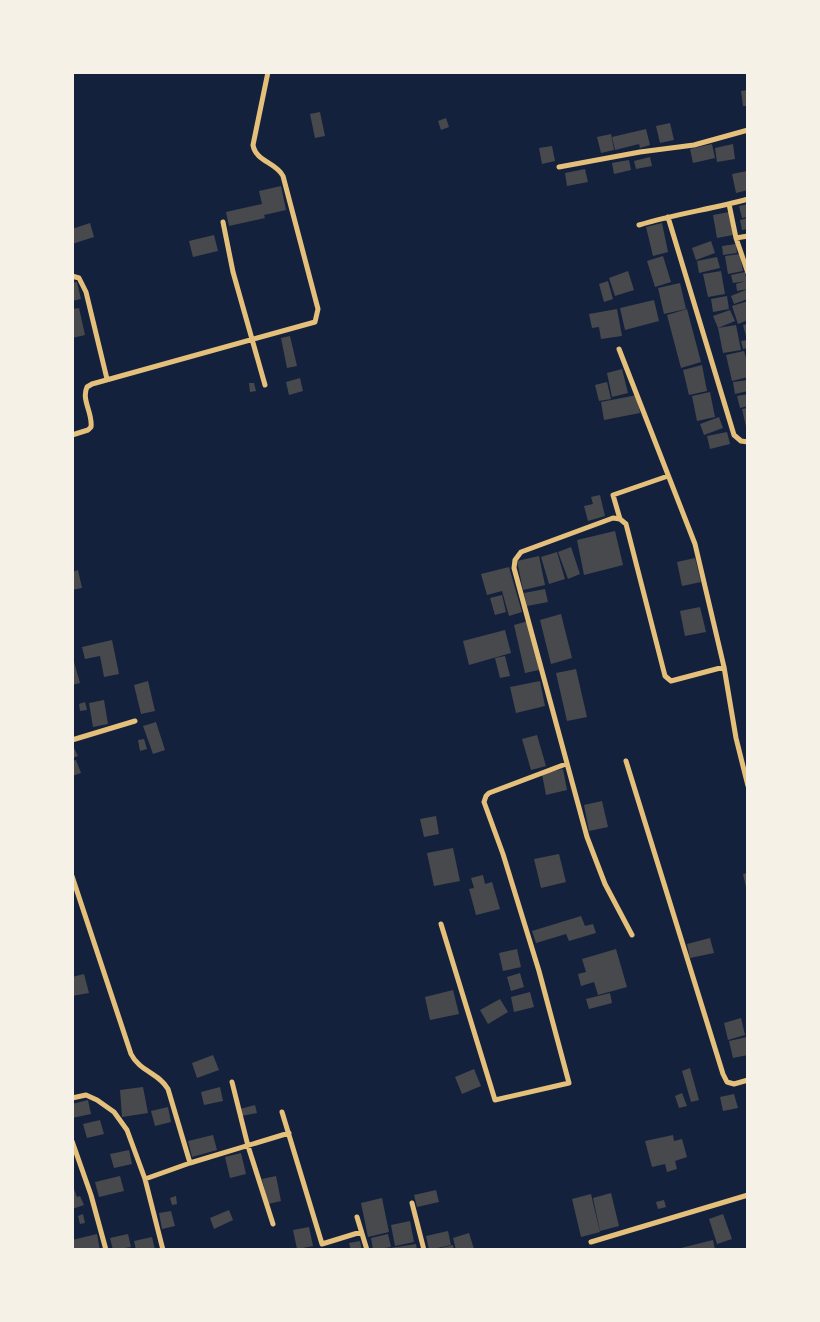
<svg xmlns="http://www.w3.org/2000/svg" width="820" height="1322" font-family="'Asap Condensed',sans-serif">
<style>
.building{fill:#48494c}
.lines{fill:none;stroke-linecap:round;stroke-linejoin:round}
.minor{stroke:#e5c07b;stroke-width:5}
</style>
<rect width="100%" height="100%" fill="#14213d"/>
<path class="building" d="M748,90V106H743L741,91Z
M320,112L325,136L315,138L310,114Z
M446,118L449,127L441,130L438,121Z
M670,123L674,140L660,143L656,126Z
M646,129L650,145L640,148L639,144L615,150L612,137Z
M611,134L614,150L601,153L597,137Z
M712,144L715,158L693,163L690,149Z
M733,144L735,159L717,162L715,148Z
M552,146L555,161L542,164L539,148Z
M650,157L652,166L636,169L634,161Z
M629,160L631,170L614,174L612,163Z
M585,169L588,182L567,186L565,173Z
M747,171L748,190L736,193L732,174Z
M281,186L286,210L264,215L265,218L229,226L226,212L262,204L259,191Z
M748,204V217L742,218L739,206Z
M729,212L733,235L717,238L713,215Z
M748,218V229L742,230L740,220Z
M90,223L94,237L72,244V229Z
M662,223L668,252L653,256L646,227Z
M214,235L218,251L193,257L189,241Z
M711,241L715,253L696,260L692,248Z
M736,244L737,253L723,255L722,246Z
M740,254L743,271L728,274L725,256Z
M663,256L671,282L655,287L647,261Z
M717,257L720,268L699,273L697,261Z
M628,271L634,290L615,296L609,278Z
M721,271L725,294L708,297L703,274Z
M745,272L747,281L733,283L731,275Z
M608,281L613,299L604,302L599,284Z
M746,281L748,289L737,291L736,284Z
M77,282L81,299L72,301V283Z
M680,283L686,309L664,314L658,288Z
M748,289V299L734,304L731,296Z
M727,296L729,309L713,312L711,299Z
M654,300L659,321L625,330L620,308Z
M748,301V320L738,324L732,306Z
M79,308L85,335L72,338V309Z
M617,309L622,336L601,339L599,327L592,328L589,314Z
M687,309L701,362L681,368L667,315Z
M730,310L735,321L718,328L713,316Z
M748,324V348L743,349L741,341L747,340L743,325Z
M736,325L741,350L723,353L718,328Z
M290,336L297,366L287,368L281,338Z
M744,351L748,365V377L732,381L726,355Z
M702,365L707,391L689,395L683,370Z
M622,369L628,393L612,397L607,373Z
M300,378L303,391L289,395L286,382Z
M748,380V391L735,394L733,382Z
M607,382L611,399L599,401L595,385Z
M249,383H254L256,391L250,392Z
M710,392L715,417L697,421L692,396Z
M748,394V406L740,408L737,396Z
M637,395L640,413L604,420L601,402Z
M748,408V431H747L742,409Z
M719,417L723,428L704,435L700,424Z
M727,432L730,444L710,449L707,436Z
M600,495L605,516L588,521L584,506L593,504L591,497Z
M615,531L623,565L584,575L577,540Z
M571,547L580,574L568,579L558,552Z
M557,552L565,579L549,584L541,557Z
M539,556L545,585L523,590L517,561Z
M695,558L701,582L682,586L677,562Z
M509,567L522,612L509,616L502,591L487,595L481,574Z
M78,570L82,588L72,590V572Z
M545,589L548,602L527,606L524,593Z
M502,595L506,612L495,615L490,598Z
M700,607L706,632L685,636L680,611Z
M561,614L572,658L551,664L540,620Z
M528,621L539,670L525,673L514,625Z
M505,630L511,653L469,665L463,641Z
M112,640L119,674L104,677L100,656L85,659L82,647Z
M72,655L80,683L72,685Z
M505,656L510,676L500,678L495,658Z
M576,669L587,717L567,721L556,673Z
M148,681L155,711L141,714L134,685Z
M540,681L545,706L516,713L510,687Z
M104,700L108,724L93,727L89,703Z
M85,702L87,710L80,711L79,704Z
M156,722L165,750L153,754L143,726Z
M537,735L546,766L531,770L522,739Z
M144,739L147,749L140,751L138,740Z
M72,744L78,756L72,758Z
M76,760L81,773L72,776V761Z
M563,769L567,790L546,795L542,774Z
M602,801L608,827L589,831L584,805Z
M436,816L439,834L424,837L420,819Z
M453,848L460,881L434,886L427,853Z
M559,854L566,882L541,888L534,859Z
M748,873V887H746L743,874Z
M483,875L485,884L492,882L500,909L476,915L469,889L474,888L471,878Z
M581,916L585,926L593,924L596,933L569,941L566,934L536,943L532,931Z
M710,938L714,953L690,958L687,944Z
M517,949L521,967L503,971L499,953Z
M616,949L627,987L598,995L594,982L581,986L578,974L586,972L582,959Z
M520,973L524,987L511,991L507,977Z
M84,974L89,993L72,996V977Z
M453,990L459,1014L430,1020L425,997Z
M530,992L534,1007L514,1012L511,997Z
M610,993L612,1003L589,1009L586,999Z
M500,999L508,1012L488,1024L480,1010Z
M741,1018L745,1035L728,1040L724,1023Z
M747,1037L748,1055L733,1058L729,1041Z
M213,1055L219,1070L197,1078L192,1063Z
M690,1068L699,1100L691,1102L682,1071Z
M474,1069L481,1086L462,1094L455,1077Z
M143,1087L148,1113L122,1117L120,1090Z
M220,1087L223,1101L204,1105L201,1092Z
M682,1093L687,1106L679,1108L675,1096Z
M734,1094L738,1108L723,1111L720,1097Z
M88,1100L91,1114L72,1118V1104Z
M255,1105L257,1113L241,1116L240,1109Z
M168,1107L171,1122L155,1126L151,1111Z
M100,1120L104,1134L87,1138L83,1124Z
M213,1135L217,1150L192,1157L188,1141Z
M673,1135L674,1141L682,1139L687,1157L675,1161L677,1169L667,1172L665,1164L652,1167L645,1141Z
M129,1150L132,1164L114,1168L110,1154Z
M241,1153L246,1174L230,1178L225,1157Z
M120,1176L124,1191L99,1197L95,1182Z
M276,1176L281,1201L268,1204L262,1179Z
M72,1189H74L77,1197L80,1196L84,1205L72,1209Z
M436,1190L439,1202L417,1207L414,1195Z
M611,1193L619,1226L600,1231L593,1198Z
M591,1194L600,1232L581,1237L572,1199Z
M176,1196L177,1204L172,1205L170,1198Z
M382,1198L389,1232L368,1237L361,1203Z
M664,1200L666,1207L658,1209L656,1202Z
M229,1210L233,1220L214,1229L210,1218Z
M171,1211L175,1226L162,1229L159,1213Z
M83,1214L85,1223L80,1224L78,1216Z
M723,1214L732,1239L717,1244L709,1219Z
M410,1221L414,1242L395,1246L391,1225Z
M309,1227L313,1246L297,1249L293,1230Z
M448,1231L451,1245L429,1250L426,1236Z
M469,1233L474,1249L456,1250L453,1238Z
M97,1234L100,1250H72V1240Z
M128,1234L131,1247L113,1250L110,1238Z
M388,1234L391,1247L373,1250L371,1238Z
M152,1237L155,1250H136L134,1241Z
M713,1240L715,1250H678L677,1249Z
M360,1241L362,1250H351L349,1243Z
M416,1244L417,1250H390V1248Z
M453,1245L454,1250H437V1249Z"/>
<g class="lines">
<path class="minor" d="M559,167L640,152L694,145L748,130
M729,204L736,238
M668,217L734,435L741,441L748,442
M223,222L233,272L265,385
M639,225C675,214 712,209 748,199
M748,236L736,238L748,273
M72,276L79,278L86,292L107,379
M619,349L695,544L724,667
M72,435L88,430L91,427C93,413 81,400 87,387L92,384L315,322L318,309L283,176C276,162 256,162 253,145L268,72
M620,519L613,495L668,476
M72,740L135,721
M626,761L723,1074L727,1082L734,1084L748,1080
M72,876L131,1054C140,1072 158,1072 168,1089L190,1163
M441,924L495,1100L569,1083L539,971L503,854L484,802L486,796L489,793L566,764
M632,935L605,884L587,837L514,568L515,560L521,552L613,518L620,519L626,524L665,676L671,681L724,667L736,738L748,786
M232,1082L248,1146L273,1224
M72,1098L86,1095L97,1100L114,1112L127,1130L145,1179L163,1250
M282,1112L322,1244L361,1232
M72,1141L91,1195L106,1250
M145,1179L190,1163L289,1133
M412,1203L424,1250
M357,1217L367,1250
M591,1242L748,1195"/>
</g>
<rect width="820" height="1322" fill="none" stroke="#f6f1e7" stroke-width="148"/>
</svg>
